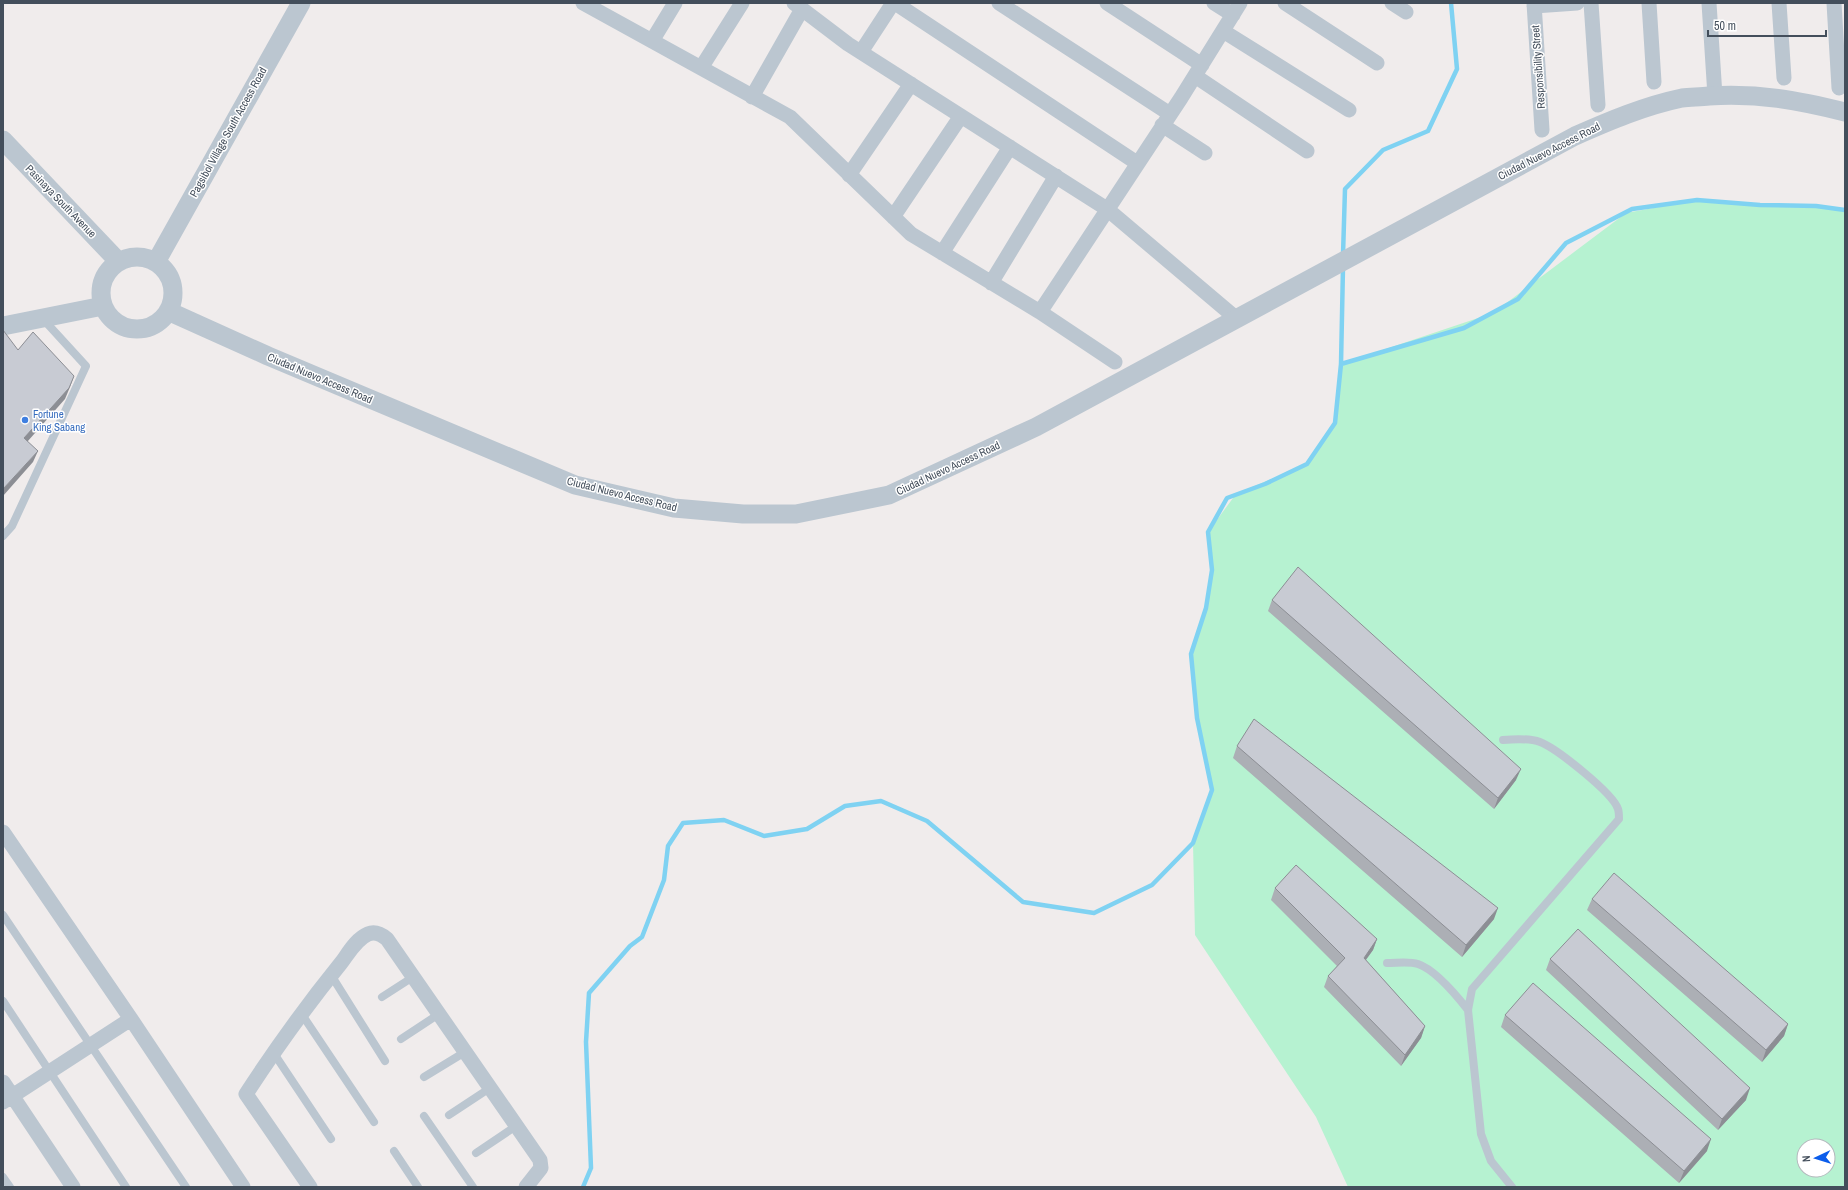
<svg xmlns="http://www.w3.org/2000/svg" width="1848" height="1190" font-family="'Archivo Narrow',sans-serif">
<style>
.green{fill:#b6f2d1;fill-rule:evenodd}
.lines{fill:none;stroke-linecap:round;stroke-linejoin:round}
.stream{stroke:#7fd2f2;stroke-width:4.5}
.service{stroke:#bbc6d0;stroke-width:8}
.minor{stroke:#bbc6d0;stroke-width:15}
.tertiary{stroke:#bbc6d0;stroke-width:19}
.wall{fill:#acafb5}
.shaded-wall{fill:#8c8e94}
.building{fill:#c8cbd3;stroke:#8c8e94}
.shop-dot{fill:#3f7fe0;stroke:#fff;stroke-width:1.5}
.labels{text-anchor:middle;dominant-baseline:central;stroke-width:3;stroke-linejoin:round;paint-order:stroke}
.street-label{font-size:11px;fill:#434e5b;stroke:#fff}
.shop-label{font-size:11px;fill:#366cbe;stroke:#fff;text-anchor:start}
</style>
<rect width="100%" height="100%" fill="#f0ecec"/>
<path class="green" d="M1697,200C1746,204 1796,203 1845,210V1187H1348L1316,1117L1195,935L1193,843L1212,790L1198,720L1192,650L1207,606L1212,570L1208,532L1236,494L1307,464L1335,423L1341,364L1493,313L1626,213ZM1804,1146H1828V1170H1804Z"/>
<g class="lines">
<path class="stream" d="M1343,255L1345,189L1383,150L1428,131L1457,69L1451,3
M1341,364L1464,328L1518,299L1566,243L1632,209L1697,200L1760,205L1816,206L1845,210
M583,1187L591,1168L586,1042L589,993L630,946L642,937L664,880L668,846L683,823L724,820L764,836L807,829L845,806L881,801L927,821L1023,902L1094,913L1152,885L1193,843L1212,790L1197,718L1191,654L1206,608L1212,570L1208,532L1227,498L1265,484L1307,464L1335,423L1341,364L1343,267"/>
<path class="service" d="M3,536L12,526L86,366L43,319
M1503,740C1514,739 1529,738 1540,742C1556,748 1613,793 1618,809C1619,812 1619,816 1619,819L1472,989L1468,1010L1481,1134L1491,1161L1512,1187
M3,915L186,1187
M1387,963C1397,963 1409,961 1418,964C1436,970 1457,996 1468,1010
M331,975L385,1061
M382,997L413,977
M3,1001L126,1187
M301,1013L374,1122
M401,1039L439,1014
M273,1052L331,1139
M424,1077L465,1052
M449,1115L490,1088
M424,1116L473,1187
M394,1151L418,1187
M476,1153L516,1126
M3,1177L10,1187"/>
<path class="minor" d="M583,3L790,117L911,234L1040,312L1181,98L1240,3
M794,3L848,44L1107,209L1237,319
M895,3L1137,163
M999,3L1170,114
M1107,3L1202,65
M1214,3L1233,15
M1285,3L1377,63
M1392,3L1406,12
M1534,3L1542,130
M1591,3L1598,105
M1649,3L1654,82
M1709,3L1715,96
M1779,3L1784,78
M1834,3L1839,88
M1534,6L1577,3
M1223,31L1349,110
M652,41L675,3
M861,52L893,3
M701,68L742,3
M1195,76L1307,151
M752,97L802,9
M1162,125L1205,153
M849,175L911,84
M893,217L961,116
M942,253L1010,147
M991,283L1056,176
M1040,312L1115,362
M3,832L131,1019L243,1187
M3,1082L73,1187
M3,1102L131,1019
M310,1187L246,1094C276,1048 307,1005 341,963C348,954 356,939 368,934C375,931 381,934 387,939L540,1160L541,1168L526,1187"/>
<path class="tertiary" d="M3,140L118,261
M101 293a36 36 0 1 1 72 0a36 36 0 1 1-72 0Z
M156,262L301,3
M168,311L268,356L575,485L674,508L743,514H796L889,495L1036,427L1575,136C1609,121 1644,106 1682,98C1690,97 1700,97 1709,96C1759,93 1797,100 1845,112
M3,326L103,306"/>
</g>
<path class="wall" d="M1272,600L1516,780L1494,809L1268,611Z
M1237,746L1494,919L1462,957L1233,758Z
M1275,888L1377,939L1373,950L1366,960L1425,1026L1421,1038L1401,1066L1324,987L1328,976L1337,966L1271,900Z
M1592,899L1788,1024L1784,1036L1762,1062L1587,910Z
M1550,959L1746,1100L1718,1130L1546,970Z
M1505,1015L1707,1151L1679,1183L1501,1027Z"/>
<path class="shaded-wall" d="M74,376L70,387L65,399L20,450L24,438Z
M38,451L33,462L3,496V489Z
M1521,769L1516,780L1494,809L1498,798Z
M1498,908L1494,919L1462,957L1466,945Z
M1377,939L1373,950L1359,969L1364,958Z
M1788,1024L1784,1036L1762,1062L1766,1050Z
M1425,1026L1421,1038L1401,1066L1405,1055Z
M1750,1088L1746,1100L1718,1130L1722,1119Z
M1711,1139L1707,1151L1679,1183L1684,1171Z"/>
<path class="building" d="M3,330L18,350L33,332L74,376L69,388L24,438L38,451L3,489Z
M1298,567L1521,769L1498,798L1272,600Z
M1254,719L1498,908L1466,945L1237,746Z
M1296,865L1377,939L1364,958L1425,1026L1405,1055L1328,976L1345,958L1275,888Z
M1614,873L1788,1024L1766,1050L1592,899Z
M1578,929L1750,1088L1722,1119L1550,959Z
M1533,983L1711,1139L1684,1171L1505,1015Z"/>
<circle class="shop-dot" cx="25" cy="420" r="4"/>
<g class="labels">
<g class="street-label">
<text transform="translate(1538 67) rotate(-94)">Responsibility Street</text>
<text transform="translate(228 132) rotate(-61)">Pagsibol Village South Access Road</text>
<text transform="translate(1549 151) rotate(-27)">Ciudad Nuevo Access Road</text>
<text transform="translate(61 201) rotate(46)">Pasinaya South Avenue</text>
<text transform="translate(320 378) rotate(23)">Ciudad Nuevo Access Road</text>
<text transform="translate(948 468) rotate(-25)">Ciudad Nuevo Access Road</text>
<text transform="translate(622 494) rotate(14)">Ciudad Nuevo Access Road</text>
</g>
<g class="shop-label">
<text x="33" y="414">Fortune<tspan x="33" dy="13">King Sabang</tspan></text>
</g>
</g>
<rect width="1848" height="1190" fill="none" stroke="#434e5b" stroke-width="8"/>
<g transform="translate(1816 1158) rotate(266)"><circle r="19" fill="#ffffff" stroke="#b4b8bd"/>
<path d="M0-3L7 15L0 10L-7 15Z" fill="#0b5deb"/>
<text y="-6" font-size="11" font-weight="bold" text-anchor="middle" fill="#434e5b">N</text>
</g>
<path d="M1708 30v6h118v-6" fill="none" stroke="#434e5b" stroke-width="2"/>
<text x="1714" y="30" font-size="12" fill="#434e5b" stroke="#ffffff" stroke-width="3" paint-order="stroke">50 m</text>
</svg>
